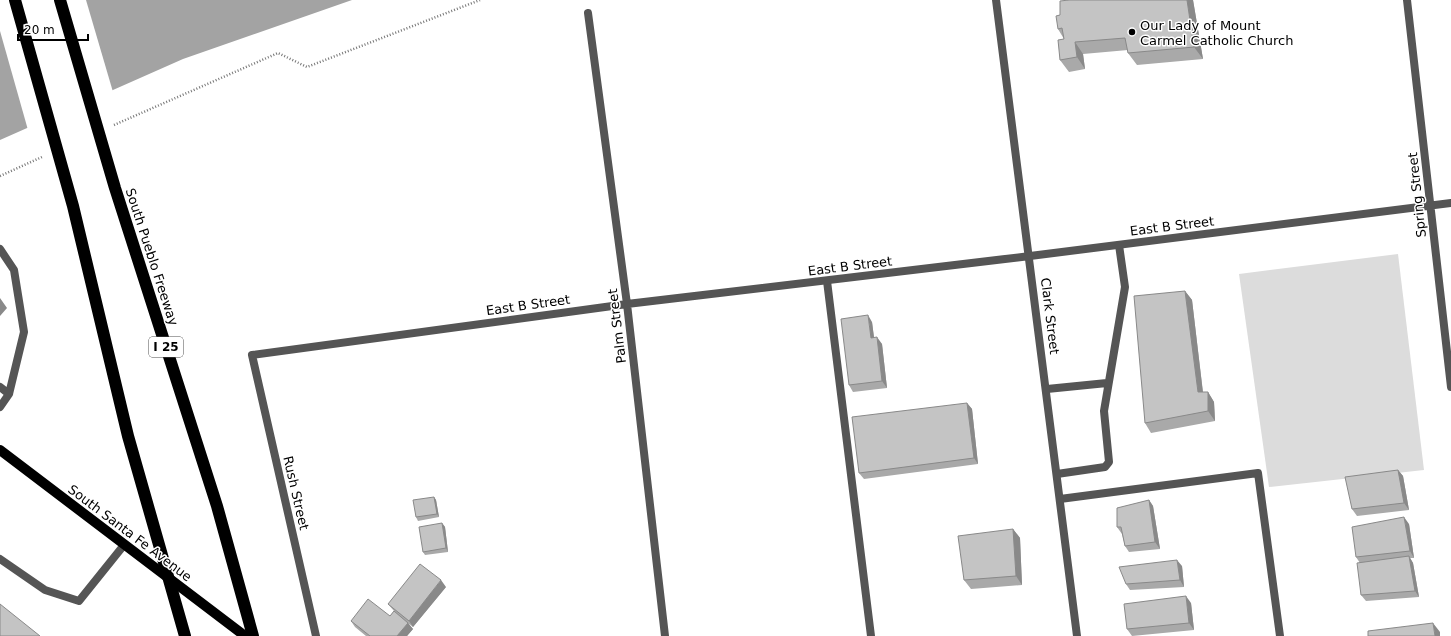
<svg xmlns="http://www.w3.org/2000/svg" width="1451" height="636" font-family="'DejaVu Sans',sans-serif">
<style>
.green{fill:#dcdcdc}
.water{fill:#a3a3a3}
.pier{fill:#fff}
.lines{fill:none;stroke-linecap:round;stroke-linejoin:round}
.path{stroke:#777;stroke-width:2.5;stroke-dasharray:1 2;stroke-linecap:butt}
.lane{stroke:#555;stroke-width:8}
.street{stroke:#555;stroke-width:8}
.primary{stroke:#000;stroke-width:10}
.highway{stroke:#000;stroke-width:12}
.wall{fill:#a9a9a9}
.shaded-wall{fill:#898989}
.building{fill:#c4c4c4;stroke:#898989}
.poi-dot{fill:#000;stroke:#fff;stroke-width:1.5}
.labels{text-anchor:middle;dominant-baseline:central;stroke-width:3;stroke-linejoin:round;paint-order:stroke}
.shield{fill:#fff;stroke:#4c4c4c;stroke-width:1}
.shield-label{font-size:12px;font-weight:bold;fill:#000}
.poi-label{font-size:13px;fill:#000;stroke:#fff;text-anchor:start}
.street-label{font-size:13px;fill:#000;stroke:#fff}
</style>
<rect width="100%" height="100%" fill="#fff"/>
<path class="green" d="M1398,254L1424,470L1269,487L1239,274Z"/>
<path class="water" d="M0,0H352L183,59L0,140Z"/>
<path class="pier" d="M0,0H86L113,92L28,130L0,31Z"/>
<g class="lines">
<path class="path" d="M114,125L278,53L307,67L480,0
M0,176L42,157"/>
<path class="lane" d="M0,249L14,270L24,332L9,394L0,407
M827,281L871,636
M0,387L9,394
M1047,389L1107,383
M1057,474L1105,467L1109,462L1104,411L1125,287L1119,245
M1060,499L1258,473L1280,636
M0,559L45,590L79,601L124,545"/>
<path class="street" d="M996,0L1077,636
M1407,0L1451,387
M588,13L627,304L665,636
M316,636L252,355L627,304L1030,256L1451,203"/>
<path class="primary" d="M0,450L245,636"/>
<path class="highway" d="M15,0L73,206L128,436L185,636
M60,0L115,188L217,506L253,636"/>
</g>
<path class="wall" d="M1067,0H1193L1203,59L1137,65L1128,53V50L1083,54L1085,69L1069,72L1060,60L1064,39L1058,29L1060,15Z
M1185,291L1192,300L1203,392H1208L1214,402L1215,421L1151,433L1145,423Z
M872,322L874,338L882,344L887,388L853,392L849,385Z
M967,403L972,409L978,464L864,479L859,473Z
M1398,470L1403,476L1409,510L1357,516L1352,509Z
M434,497L436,500L439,517L418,521L416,517Z
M1149,500L1153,506L1160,549L1129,552L1125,546L1122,534L1117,527Z
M442,523L445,527L448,552L425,555L423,552Z
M1409,524L1414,558H1410L1413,563L1419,597L1366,601L1361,595L1360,563L1356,557Z
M1013,529L1020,538L1022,585L971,589L964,580Z
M1182,566L1184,587L1130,590L1126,584Z
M446,587L413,627L408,623L413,629L407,636H366L355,627L351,621L390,616L394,611L388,604Z
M1191,603L1194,630L1132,636L1127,629Z"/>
<path class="shaded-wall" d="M1187,0H1193L1203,59L1194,47Z
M1075,42L1083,54L1085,69L1077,57Z
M1185,291L1192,300L1204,402L1198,392Z
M0,298L7,308L0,316Z
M868,315L872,322L875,345L871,338Z
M877,337L882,344L887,388L882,381Z
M1208,392L1214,402L1215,421L1208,411Z
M967,403L972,409L978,464L974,458Z
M1398,470L1403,476L1409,510L1404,503Z
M434,497L436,500L439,517L437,514Z
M1149,500L1153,506L1160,549L1155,542Z
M1404,517L1409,524L1414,558L1410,551Z
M442,523L445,527L448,552L446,548Z
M1013,529L1020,538L1022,585L1016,576Z
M1409,556L1413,563L1419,597L1415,591Z
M1177,560L1182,566L1184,587L1180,580Z
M441,580L446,587L413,627L409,621Z
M1186,596L1191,603L1194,630L1189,623Z
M408,623L413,629L407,636H397Z
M1433,623L1440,632V636H1435Z"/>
<path class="building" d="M1069,0H1187L1194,47L1128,53L1125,38L1075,42L1077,57L1060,60L1058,40L1064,39L1062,28L1058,29L1056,16L1060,15V1Z
M1185,291L1198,392H1208V411L1145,423L1134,296Z
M868,315L871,338L877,337L882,381L849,385L841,319Z
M967,403L974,458L859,473L852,417Z
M1398,470L1404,503L1352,509L1345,477Z
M434,497L437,514L416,517L413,500Z
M1149,500L1155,542L1125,546L1121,527H1117V508Z
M1404,517L1410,551L1356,557L1352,527Z
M442,523L446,548L423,552L419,527Z
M1013,529L1016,576L964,580L958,536Z
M1409,556L1415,591L1361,595L1357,563Z
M1177,560L1180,580L1126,584L1119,567Z
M420,564L441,580L409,621L388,604Z
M1186,596L1189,623L1127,629L1124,604Z
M368,599L390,616L394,611L408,623L397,636H370L351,621Z
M0,604L40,636H0Z
M1433,623L1435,636H1368V631Z"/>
<circle class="poi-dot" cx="1132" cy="32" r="4"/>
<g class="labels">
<rect class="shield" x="149" y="337" width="34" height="20" rx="3"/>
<g class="shield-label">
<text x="166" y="347">I 25</text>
</g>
<g class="poi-label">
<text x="1140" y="25">Our Lady of Mount<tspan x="1140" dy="15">Carmel Catholic Church</tspan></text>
</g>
<g class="street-label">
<text transform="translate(1417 195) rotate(-96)">Spring Street</text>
<text transform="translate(1172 226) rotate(-7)">East B Street</text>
<text transform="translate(152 257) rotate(72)">South Pueblo Freeway</text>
<text transform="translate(850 266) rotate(-7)">East B Street</text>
<text transform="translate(528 305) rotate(-8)">East B Street</text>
<text transform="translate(1050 316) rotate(83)">Clark Street</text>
<text transform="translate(617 326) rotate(-97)">Palm Street</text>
<text transform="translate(296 493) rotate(77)">Rush Street</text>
<text transform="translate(130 533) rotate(37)">South Santa Fe Avenue</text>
</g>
</g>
<path d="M18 34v6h70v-6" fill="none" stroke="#000000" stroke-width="2"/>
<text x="24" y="34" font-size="12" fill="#000000" stroke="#ffffff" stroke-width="3" paint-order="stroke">20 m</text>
</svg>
